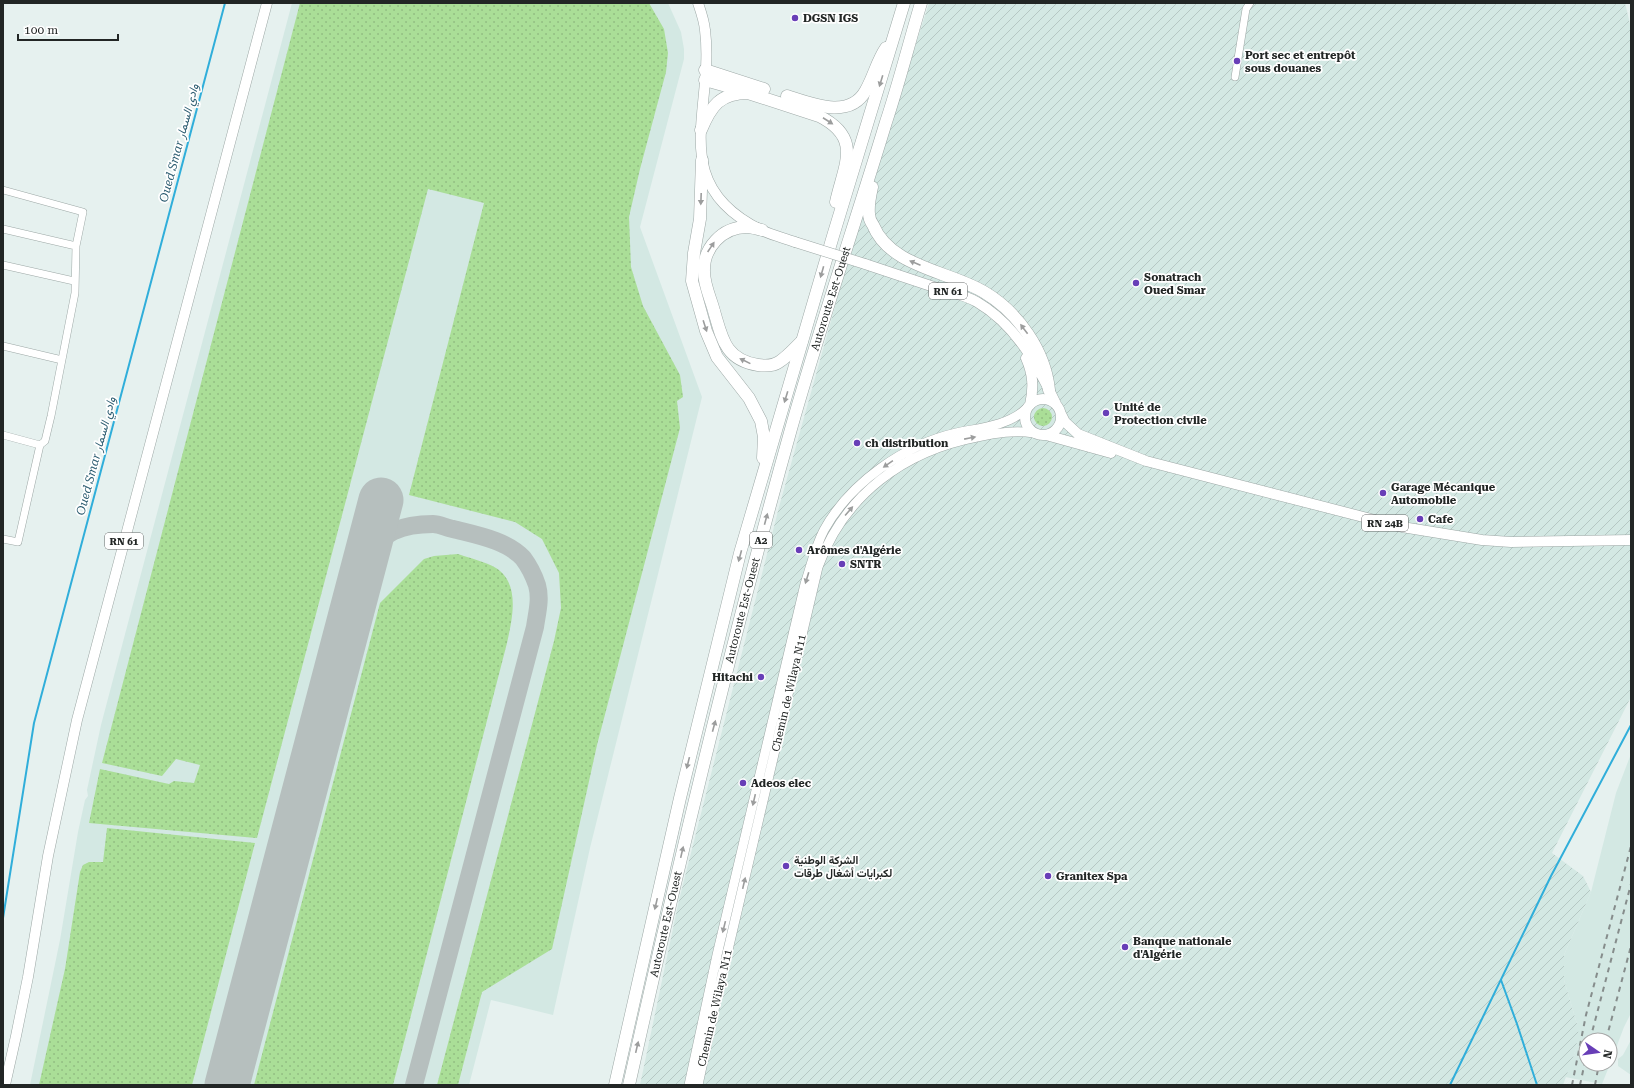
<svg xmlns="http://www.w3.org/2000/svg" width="1634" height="1088" font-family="'Roboto Serif',Vazirmatn,serif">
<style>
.built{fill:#d3e8e3}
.industrial{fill:url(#industrial-furrows)}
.grass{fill:url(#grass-dots)}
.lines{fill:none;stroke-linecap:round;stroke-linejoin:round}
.stream{stroke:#30aeda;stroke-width:2}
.taxiway{stroke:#b6bfbe;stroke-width:18}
.runway{stroke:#b6bfbe;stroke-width:45}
.street-casing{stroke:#9da8a6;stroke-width:8}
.secondary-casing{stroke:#9da8a6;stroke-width:10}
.primary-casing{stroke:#9da8a6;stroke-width:11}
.highway-casing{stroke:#9da8a6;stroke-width:13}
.street{stroke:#fff;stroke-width:7}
.secondary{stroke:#fff;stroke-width:9}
.primary{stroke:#fff;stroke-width:10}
.highway{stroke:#fff;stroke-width:12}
.rail{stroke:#868d8c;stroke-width:2;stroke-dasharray:5 5;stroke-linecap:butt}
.primary-bridge-casing{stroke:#9da8a6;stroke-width:11;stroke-linecap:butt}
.primary-bridge{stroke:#fff;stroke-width:10}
.oneway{fill:#9c9d9d}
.poi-dot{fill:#683eb7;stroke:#fff;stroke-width:1.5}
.labels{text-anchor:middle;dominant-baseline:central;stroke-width:3.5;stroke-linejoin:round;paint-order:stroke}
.shield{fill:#fff;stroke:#646766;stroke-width:1}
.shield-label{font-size:10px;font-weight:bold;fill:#222625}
.poi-label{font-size:11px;font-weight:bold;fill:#222625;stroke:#fff;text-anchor:start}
.street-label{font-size:11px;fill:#222625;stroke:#fff}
.water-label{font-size:12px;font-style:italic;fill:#2d5d71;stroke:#fff}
</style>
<defs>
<pattern id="industrial-furrows" width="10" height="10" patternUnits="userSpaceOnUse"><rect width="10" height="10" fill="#d3e8e3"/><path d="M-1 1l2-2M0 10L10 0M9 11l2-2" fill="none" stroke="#b5c7c3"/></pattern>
<pattern id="grass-dots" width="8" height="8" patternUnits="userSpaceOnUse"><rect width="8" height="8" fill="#aade97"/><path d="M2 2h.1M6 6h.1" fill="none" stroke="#92be82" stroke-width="1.8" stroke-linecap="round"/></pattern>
</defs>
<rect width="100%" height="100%" fill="#e6f1ef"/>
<path class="built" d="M292,3H668L681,32L684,49V59L640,227L702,397L590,848L553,1015L491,1000L469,1085H30L60,940L78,832L85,800L88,796L87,790L101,725Z
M1631,754V1013L1624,1027L1610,1064V1040H1586V1064H1610L1602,1084L1565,1077L1576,1049L1577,1024L1564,980V955L1591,892L1616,793Z
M1631,1040V1075L1618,1066V1059L1623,1055Z"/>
<path class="industrial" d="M929,3H1625L1631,28V697L1552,853L1583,876L1591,892L1564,955V980L1577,1024L1579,1025L1576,1049L1563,1085H640L679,900L779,507L858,224Z"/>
<path class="grass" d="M300,3H649L664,29L668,53L666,72L640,169L629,217L631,267L643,306L680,375L683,397L677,401L680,428L597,745L552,949L482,992L458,1085H437L554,641L561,608L559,573L542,539L515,522L409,495L484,203L428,189L257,838L89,823L100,769L169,784L174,781L194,783L200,765L176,759L162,776L102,763Z
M1034 417a9 9 0 1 1 18 0a9 9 0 1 1-18 0Z
M458,554C469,558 486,562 496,568C521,584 512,620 507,643L393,1085H254L380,603L424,559L434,556Z
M107,828L255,843L192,1085H39L65,969L80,872L83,865L89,862H103Z"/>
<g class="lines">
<path class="stream" d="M3,918L34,723L225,3
M1501,980L1517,1024L1537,1085
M1450,1085L1551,876L1631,725"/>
<path class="taxiway" d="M363,567C370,553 378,539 394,531C405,526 420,524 433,524C439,524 447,528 453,529C476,535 506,540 523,558C529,566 534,576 537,585C541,599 537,613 535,627L414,1085"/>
<path class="runway" d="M227,1085L381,500"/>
<defs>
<path id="street" d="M1235,77L1246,9L1250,3
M3,190L83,212L76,246L75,293L51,416L45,441L40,445L18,542L3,539
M3,229L76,246
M3,265L74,281
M3,346L62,360
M3,435L40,445"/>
<path id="secondary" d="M689,1085L717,955L805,584C811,566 815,547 824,530C850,483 904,445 956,433C979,428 1008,426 1026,409
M698,1085L716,1001L818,567C844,495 904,451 977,437C997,433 1014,430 1034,433"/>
<path id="primary" d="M698,3C701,12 704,20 705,30C715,109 665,183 761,230C772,235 784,238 795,242
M865,264C889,272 913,280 937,288C950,292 965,295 977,302C1016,325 1037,364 1056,404
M1026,358C1033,374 1034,387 1030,405
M1025 417a18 18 0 1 1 36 0a18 18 0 1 1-36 0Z
M1061,414L1065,422L1078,434L1146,461L1402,527L1482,540L1511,542L1631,540
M1046,435L1111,453
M5,1085L16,1036L28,977L48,856L77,720L267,3"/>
<g id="highway">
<path d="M705,70L764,89"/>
<path d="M705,80L744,91"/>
<path d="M787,96C812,104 850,120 866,90C874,76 877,61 886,48"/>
<path d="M701,130C711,106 720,93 748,93L819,116C863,138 844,165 836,202"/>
<path d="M702,160L700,219L694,253L692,281L706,331L717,357L749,398L761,421L764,437L763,458"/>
<path d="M872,187C870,196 868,205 869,214C869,218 871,222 873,225C890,267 949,271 984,292C1018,312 1045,351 1049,390"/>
<path d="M762,230C757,229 752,227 747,227C722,227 703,248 704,272C704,285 711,299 714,311C722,338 725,360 758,365C765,366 773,366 779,362C787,357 795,348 802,341"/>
<path d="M615,1085L680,798L740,553L833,236L904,3"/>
<path id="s1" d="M629,1085C678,865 730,646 791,429C820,326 855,224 886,122C899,83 909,43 921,3"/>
</g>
</defs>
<use href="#street" class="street-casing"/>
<use href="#secondary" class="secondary-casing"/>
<use href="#primary" class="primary-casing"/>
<use href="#highway" class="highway-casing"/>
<use href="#street" class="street"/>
<use href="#secondary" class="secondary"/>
<use href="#primary" class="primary"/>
<use href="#highway" class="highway"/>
<path class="rail" d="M1590,1040L1631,884
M1606,1040L1631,946
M1572,1085L1586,1015L1631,846
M1580,1085L1586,1057
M1595,1085L1599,1064"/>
<defs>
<path id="primary-bridge" d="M795,242L865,264"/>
</defs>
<use href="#primary-bridge" class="primary-bridge-casing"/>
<use href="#primary-bridge" class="primary-bridge"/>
</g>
<defs><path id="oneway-solid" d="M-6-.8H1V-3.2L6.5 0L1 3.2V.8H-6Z"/></defs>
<g class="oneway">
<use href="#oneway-solid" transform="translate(881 81) rotate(107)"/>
<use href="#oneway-solid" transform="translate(828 121) rotate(33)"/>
<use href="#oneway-solid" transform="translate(701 199) rotate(92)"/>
<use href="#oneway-solid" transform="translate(711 247) rotate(-56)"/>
<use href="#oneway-solid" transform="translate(915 263) rotate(-157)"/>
<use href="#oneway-solid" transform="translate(822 272) rotate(106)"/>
<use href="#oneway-solid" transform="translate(705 326) rotate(72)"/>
<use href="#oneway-solid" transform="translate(1024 329) rotate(-127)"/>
<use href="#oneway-solid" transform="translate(745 361) rotate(-154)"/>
<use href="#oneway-solid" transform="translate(786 397) rotate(107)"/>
<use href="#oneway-solid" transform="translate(970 438) rotate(-11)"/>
<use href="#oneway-solid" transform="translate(888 464) rotate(145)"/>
<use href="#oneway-solid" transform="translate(849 511) rotate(-49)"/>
<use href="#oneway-solid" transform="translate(766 519) rotate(-75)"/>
<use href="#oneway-solid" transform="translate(740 556) rotate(105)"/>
<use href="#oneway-solid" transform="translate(807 578) rotate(107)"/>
<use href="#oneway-solid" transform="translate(714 726) rotate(-75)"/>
<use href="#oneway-solid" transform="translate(688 763) rotate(104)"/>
<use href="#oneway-solid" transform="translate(754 800) rotate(103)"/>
<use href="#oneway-solid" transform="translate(682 852) rotate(-77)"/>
<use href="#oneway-solid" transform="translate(744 883) rotate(-77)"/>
<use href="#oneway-solid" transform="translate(656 904) rotate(103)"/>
<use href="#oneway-solid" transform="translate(724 927) rotate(104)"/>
<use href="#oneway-solid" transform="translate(637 1047) rotate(-77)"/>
</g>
<g class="poi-dot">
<circle cx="795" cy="18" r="4"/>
<circle cx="1237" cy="61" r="4"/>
<circle cx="1136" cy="283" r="4"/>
<circle cx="1106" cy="413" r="4"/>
<circle cx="857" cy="443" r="4"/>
<circle cx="1383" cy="493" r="4"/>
<circle cx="1420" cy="519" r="4"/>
<circle cx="799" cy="550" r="4"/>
<circle cx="842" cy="564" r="4"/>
<circle cx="761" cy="677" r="4"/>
<circle cx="743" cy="783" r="4"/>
<circle cx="786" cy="866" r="4"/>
<circle cx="1048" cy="876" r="4"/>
<circle cx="1125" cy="947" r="4"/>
</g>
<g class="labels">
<g class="shield">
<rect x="929" y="283" width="38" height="16" rx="3"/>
<rect x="1362" y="515" width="46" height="16" rx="3"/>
<rect x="750" y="532" width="22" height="16" rx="3"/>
<rect x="105" y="533" width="38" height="16" rx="3"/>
</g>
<g class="shield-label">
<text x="948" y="291">RN 61</text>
<text x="1385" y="523">RN 24B</text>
<text x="761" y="540">A2</text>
<text x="124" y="541">RN 61</text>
</g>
<g class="poi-label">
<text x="803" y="18">DGSN IGS</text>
<text x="1245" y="55">Port sec et entrepôt<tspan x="1245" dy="13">sous douanes</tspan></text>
<text x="1144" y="277">Sonatrach<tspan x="1144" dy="13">Oued Smar</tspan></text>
<text x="1114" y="407">Unité de<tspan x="1114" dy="13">Protection civile</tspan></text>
<text x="865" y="443">ch distribution</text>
<text x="1391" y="487">Garage Mécanique<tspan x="1391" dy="13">Automobile</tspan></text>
<text x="1428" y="519">Cafe</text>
<text x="807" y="550">Arômes d'Algérie</text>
<text x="850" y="564">SNTR</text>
<text x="753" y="677" text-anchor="end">Hitachi</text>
<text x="751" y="783">Adeos elec</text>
<text x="794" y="860">الشركة الوطنية<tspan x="794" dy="13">لكبرايات أشغال طرقات</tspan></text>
<text x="1056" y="876">Granitex Spa</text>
<text x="1133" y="941">Banque nationale<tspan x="1133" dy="13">d'Algérie</tspan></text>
</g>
<g class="street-label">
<text stroke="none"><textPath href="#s1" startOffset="812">Autoroute Est-Ouest</textPath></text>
<text stroke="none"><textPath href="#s1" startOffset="488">Autoroute Est-Ouest</textPath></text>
<text transform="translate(789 693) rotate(-77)">Chemin de Wilaya N11</text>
<text stroke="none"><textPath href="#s1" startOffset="165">Autoroute Est-Ouest</textPath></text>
<text transform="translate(715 1008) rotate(-77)">Chemin de Wilaya N11</text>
</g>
<g class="water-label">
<text transform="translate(179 143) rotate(-75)">Oued Smar وادي السمار</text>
<text transform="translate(96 456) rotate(-75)">Oued Smar وادي السمار</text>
</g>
</g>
<rect width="1634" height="1088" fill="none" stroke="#222625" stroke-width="8"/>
<g transform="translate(1598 1052) rotate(103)"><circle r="19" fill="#ffffff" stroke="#a7a8a8"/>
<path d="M0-3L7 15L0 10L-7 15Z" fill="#683eb7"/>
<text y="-6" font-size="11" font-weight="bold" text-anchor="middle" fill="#222625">N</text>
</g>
<path d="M18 34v6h100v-6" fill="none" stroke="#222625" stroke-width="2"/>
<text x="24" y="34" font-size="12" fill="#222625" stroke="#ffffff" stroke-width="3" paint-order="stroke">100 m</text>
</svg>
